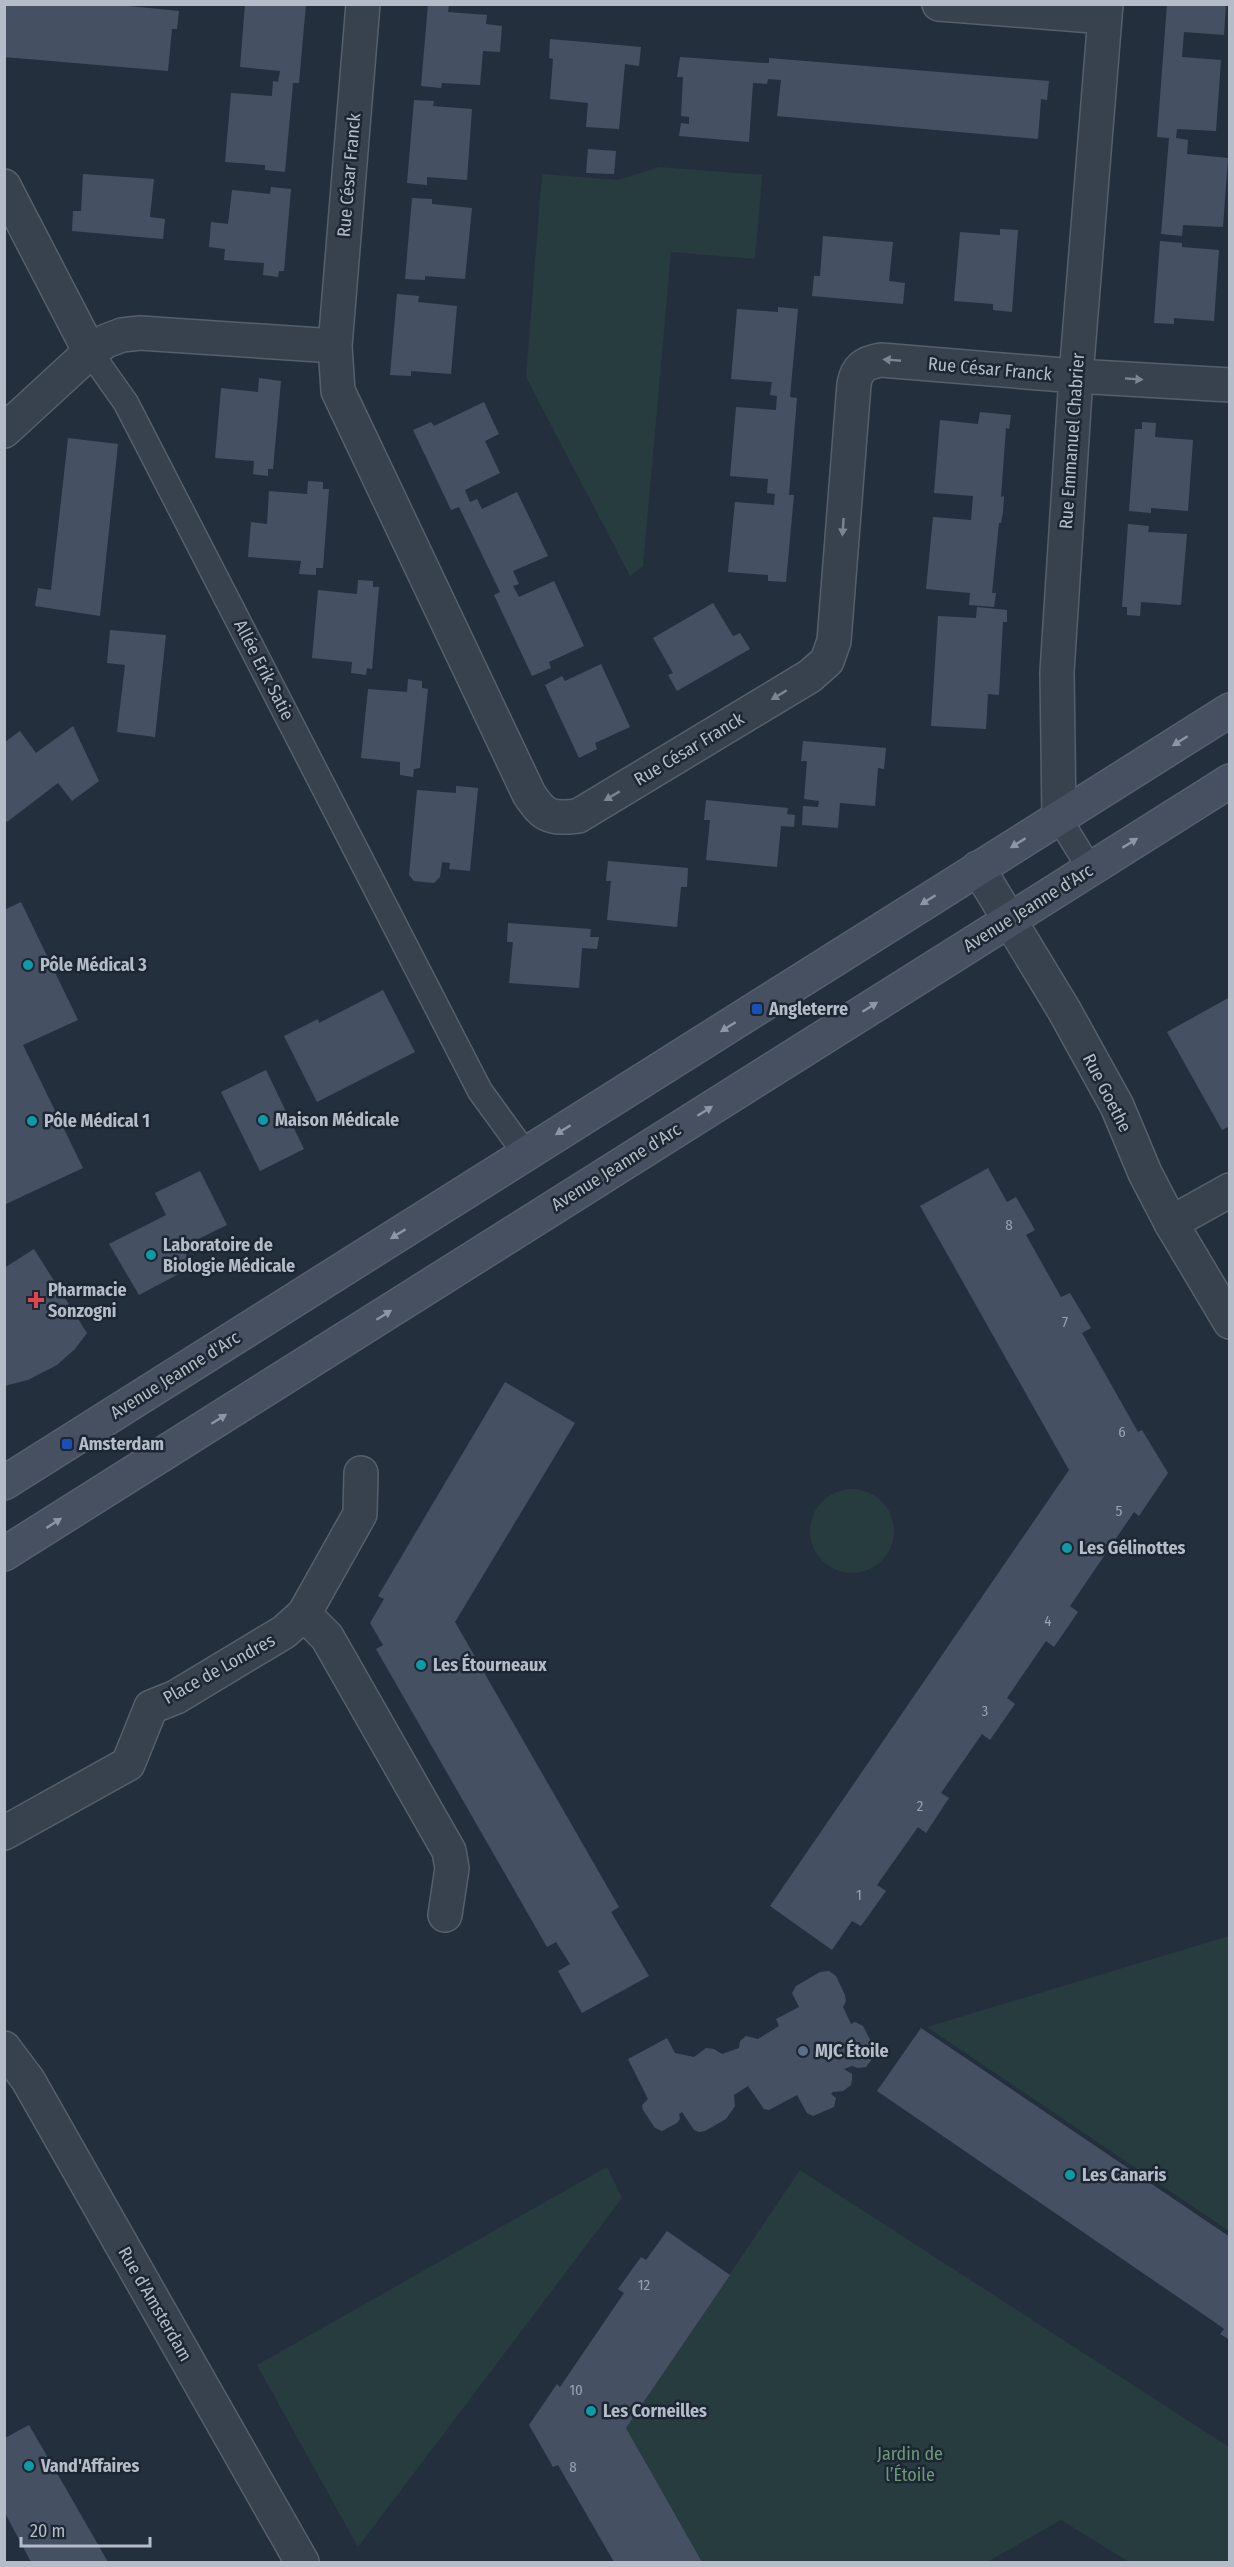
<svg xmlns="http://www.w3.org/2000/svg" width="1234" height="2567" font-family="'Fira Sans Condensed',sans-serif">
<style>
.green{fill:#263c3f}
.building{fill:#455162}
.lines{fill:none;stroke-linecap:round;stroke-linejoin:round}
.service-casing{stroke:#565f6c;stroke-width:27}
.minor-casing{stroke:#565f6c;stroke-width:36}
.tertiary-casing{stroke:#565f6c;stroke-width:36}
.secondary-casing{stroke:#565f6c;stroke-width:36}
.service{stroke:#38414e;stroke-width:24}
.minor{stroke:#38414e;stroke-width:33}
.tertiary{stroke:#38414e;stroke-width:33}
.secondary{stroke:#465061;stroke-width:33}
.oneway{fill:#7c8592}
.oneway2{fill:#8e96a5}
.culture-dot{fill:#0f9aa8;stroke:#1d2633;stroke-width:2}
.transit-dot{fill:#1a4fb4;stroke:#1d2633;stroke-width:2}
.health-dot{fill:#e0444e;stroke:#1d2633;stroke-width:2}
.service-dot{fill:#5c6f8a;stroke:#1d2633;stroke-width:2}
.labels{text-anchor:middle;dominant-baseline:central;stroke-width:5;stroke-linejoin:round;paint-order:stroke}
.number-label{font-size:15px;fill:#98a1af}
.street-label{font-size:18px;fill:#b4bcc9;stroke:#1d2633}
.poi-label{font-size:18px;font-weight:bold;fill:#b4bcc9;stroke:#1d2633;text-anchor:start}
.park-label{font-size:18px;fill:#6b9a76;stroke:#1d2633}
</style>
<rect width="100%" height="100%" fill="#242f3e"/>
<path class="green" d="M659,167L762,175V179L755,259L671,252L643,566L630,576L526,377L542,174L618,180Z
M810 1531a42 42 0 1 1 84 0a42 42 0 1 1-84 0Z
M1229,1936V2231L927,2027Z
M607,2167L622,2198L358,2547L257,2365Z
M800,2170L1229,2447V2562H1129L1061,2520L987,2562H702L626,2428Z"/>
<path class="building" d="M4,4H109L179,11L177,29H172L168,71L4,57Z
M245,4H306L299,83H293L285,172L265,170V165L225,162L231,93L272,96L273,81L278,82L280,71L240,67Z
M428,4H449L448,12L487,15L486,24L502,26L500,52L483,51L480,85L442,83L441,88L421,86Z
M1167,4H1226L1224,35L1184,32L1182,57L1221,60L1216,131L1177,129L1176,138L1188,140L1187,154L1228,158L1223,227L1183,225L1182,236L1161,234L1169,138L1157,137Z
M550,39L641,47L639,66L625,64L619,129L586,127L588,103L550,99L553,59L549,58Z
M680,57L764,63H769V58L1049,81L1047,100L1041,99L1038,139L777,116L781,80L768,79L767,84L753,83L749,142L679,136L681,123L689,124V117L681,116L683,77H677Z
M414,100L434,101L433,106L472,109L467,180L427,177V185L407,183Z
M588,149L616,151L614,174L586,173Z
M83,174L154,179L150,217L165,219L163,239L72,231L73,211H81Z
M271,187L291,189L284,271H279L278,277L263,275L264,263L224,260L225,249L209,247L211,222L228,224L232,190L270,194Z
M412,198L432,199V204L472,208L465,279L425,276V280L405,279Z
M1000,229L1018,230L1012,312L993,310V304L954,301L960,232L1000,235Z
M823,236L893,242L889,281L905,283L903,304L812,296L814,276H820Z
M1160,241L1182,243V247L1219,250L1214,321L1174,318V324L1154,323Z
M397,294L419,296L418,302L457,306L451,374L411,371V376L390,375Z
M778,307L798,309L790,397L797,398L789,495H794L786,582L768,581V575L728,572L735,502L774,505L775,494L767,493L768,479L730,476L736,407L776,410L777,396L770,395L772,382L731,379L737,309L778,312Z
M259,378L281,381L273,469H268V476L253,474L254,461L215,458L221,388L258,392Z
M484,402L499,434L485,441L500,473L465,490L470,502L477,499L482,509L517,492L548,556L513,571L519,584L513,586L519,597L554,581L584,646L549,662L551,668L532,676L494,595L500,592L459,507L451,510L413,430L431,422L434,426Z
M980,412L1011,415L1009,429L1006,428L1001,497L1004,496L1003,512L1001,523H999L992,593H996L994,607L969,605L970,593L926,589L933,517L971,520L973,496L934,493L940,420L978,424Z
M1142,422L1156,423L1155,437L1193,440L1188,511L1151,508V513L1129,511L1135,429H1142Z
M68,438L118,444L100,616L35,606L38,588L51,590Z
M308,481L323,482V489H329L323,568H316V575L299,574L301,561L248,557L251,522L267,524L269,491L307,494Z
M1128,524L1149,526L1148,532L1187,534L1181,605L1141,602L1140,616L1127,615V607H1122Z
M358,580L373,581V587H379L372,669L367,668L366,675L351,673L352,662L312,658L318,590L357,594Z
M713,603L733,636L740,633L750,649L677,691L668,675L673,673L653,638Z
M977,607L1007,610V622H1003L999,695L988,694L986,729L931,726L938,616L976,618Z
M110,630L166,635L155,737L117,732L125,665L107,663Z
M601,664L630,727L595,743L597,749L579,758L545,685L562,676L565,681Z
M408,679L422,681V688L428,689L420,768L414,769L413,777L400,775V762L361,758L368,689L407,692Z
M73,726L99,781L72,801L58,783L7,822L5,819V742L20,731L36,753Z
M803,741L886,748L884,769L878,768L875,806L840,803L838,828L802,825L803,806L818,807L819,801L804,799L807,761H801Z
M456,786L478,788L470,871L449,869L450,863L442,862L440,877L434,883L414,881L409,875L417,790L456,793Z
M706,800L788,808L787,814L795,815L794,827L781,826L777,867L706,860L710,820H704Z
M608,861L688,868L687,887H681L677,927L607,920L611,881H606Z
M21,902L78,1020L23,1045L83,1168L4,1205V910Z
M508,923L591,929L590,937H599L597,949L582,948L579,988L509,983L513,942H507Z
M383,990L415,1052L317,1102L284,1036L318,1019L319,1023Z
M1230,997V1126L1222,1130L1167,1032Z
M266,1070L304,1149L260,1171L221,1092Z
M988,1168L1007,1202L1016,1197L1035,1230L1026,1235L1061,1297L1070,1293L1091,1328L1082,1333L1138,1432L1142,1430L1168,1473L1139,1516L1134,1512L1070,1606L1078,1612L1054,1647L1046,1641L1007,1698L1015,1704L990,1740L982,1734L941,1793L949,1798L926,1833L918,1827L877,1885L886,1891L861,1926L852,1921L832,1950L770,1906L1069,1470L920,1206Z
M200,1171L227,1225L182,1247L192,1267L139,1295L109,1244L166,1215L155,1193Z
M34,1249L87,1333L75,1349L57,1365L28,1380L4,1386V1268Z
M505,1382L575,1423L455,1622L619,1907L611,1912L649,1976L582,2013L558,1971L570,1964L556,1942L547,1947L376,1649L383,1645L370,1623L384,1599L378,1596Z
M829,1971L836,1976L845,1995L846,2001L843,2007L851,2024L855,2022L863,2026L877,2053L866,2067L858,2068L852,2066L844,2069L852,2074V2079L851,2085L843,2091L833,2092L831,2094L836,2098L834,2107L813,2116L807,2113L797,2095L769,2110L764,2109L748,2086L734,2095L735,2106L726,2119L705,2131L699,2132L694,2130L682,2112L679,2114L680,2119L677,2123L662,2131L655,2128L643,2110L642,2105L648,2099L628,2059L667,2038L675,2053L694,2057L706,2048L714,2049L722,2054L739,2048L740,2041L746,2036L758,2039L779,2026L776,2019L799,2007L792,1993L796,1986L820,1972Z
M921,2028L1230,2237V2340L1220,2334L1224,2329L1213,2321L877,2091Z
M667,2231L730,2275L626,2428L702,2562H614L558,2465L553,2467L529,2425L557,2384L560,2387L624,2293L618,2289L641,2257L646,2260Z
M29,2425L69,2494L108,2562H31L5,2513V2438Z"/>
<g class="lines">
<defs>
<path id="service" d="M90,352L126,403L480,1091L525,1153
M1059,818L1090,869"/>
<path id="minor" d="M363,4L335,346L338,391L529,794C544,817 551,819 578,816L810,676L827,661L834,641L854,384C857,368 864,363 881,360L1076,376L1230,385
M939,4L1105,17
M4,186L90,352
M4,431L90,352L106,341L122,335L140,333L335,346
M1059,818L1057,672L1076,376L1106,4
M1171,1223L1230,1190
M304,1614L327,1637L449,1851L452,1868L445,1915
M4,1833L128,1764L151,1707L176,1697L284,1632L304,1614L360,1514L361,1473
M4,2048L28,2080L302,2562"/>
<path id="tertiary" d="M978,868L1064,1010L1117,1106L1145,1173L1171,1223L1230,1322"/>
<path id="secondary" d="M4,1483L1230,710
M4,1554L1230,781"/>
</defs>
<use href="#service" class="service-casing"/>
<use href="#minor" class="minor-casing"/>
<use href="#tertiary" class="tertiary-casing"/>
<use href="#secondary" class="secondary-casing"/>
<use href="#service" class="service"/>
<use href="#minor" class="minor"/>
<use href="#tertiary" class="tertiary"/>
<use href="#secondary" class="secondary"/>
</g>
<defs><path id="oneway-solid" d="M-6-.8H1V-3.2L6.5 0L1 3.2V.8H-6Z" transform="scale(1.5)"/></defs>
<g class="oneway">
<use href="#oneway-solid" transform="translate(892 360) rotate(-175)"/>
<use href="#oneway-solid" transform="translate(1134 379) rotate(4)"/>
<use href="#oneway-solid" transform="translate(843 527) rotate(94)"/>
<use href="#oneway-solid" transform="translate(779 695) rotate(149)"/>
<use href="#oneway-solid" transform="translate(612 796) rotate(149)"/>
</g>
<g class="oneway2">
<use href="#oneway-solid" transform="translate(1180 741) rotate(148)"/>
<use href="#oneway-solid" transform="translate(1018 843) rotate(148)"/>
<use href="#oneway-solid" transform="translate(1130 843) rotate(-32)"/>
<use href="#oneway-solid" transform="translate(928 900) rotate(148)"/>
<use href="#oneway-solid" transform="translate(870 1007) rotate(-32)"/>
<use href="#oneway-solid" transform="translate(728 1027) rotate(148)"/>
<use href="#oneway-solid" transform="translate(705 1111) rotate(-32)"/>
<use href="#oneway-solid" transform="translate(563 1130) rotate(148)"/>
<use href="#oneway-solid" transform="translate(398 1234) rotate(148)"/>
<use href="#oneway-solid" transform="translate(384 1315) rotate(-32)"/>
<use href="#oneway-solid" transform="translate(219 1419) rotate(-32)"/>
<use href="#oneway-solid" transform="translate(54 1523) rotate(-33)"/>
</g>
<g class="culture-dot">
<circle cx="28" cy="965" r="6"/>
<circle cx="263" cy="1120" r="6"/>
<circle cx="32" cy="1121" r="6"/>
<circle cx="151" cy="1255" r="6"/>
<circle cx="1067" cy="1548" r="6"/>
<circle cx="421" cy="1665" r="6"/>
<circle cx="1070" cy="2175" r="6"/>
<circle cx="591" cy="2411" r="6"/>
<circle cx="29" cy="2466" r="6"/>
</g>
<g class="transit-dot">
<rect x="751" y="1003" width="12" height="12" rx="3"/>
<rect x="61" y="1438" width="12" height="12" rx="3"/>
</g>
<path class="health-dot" d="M33 1291h6v6h6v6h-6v6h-6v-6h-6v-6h6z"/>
<circle class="service-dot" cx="803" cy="2051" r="6"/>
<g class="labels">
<g class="number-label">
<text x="1009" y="1225">8</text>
<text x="1065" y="1322">7</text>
<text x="1122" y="1432">6</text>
<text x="1119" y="1511">5</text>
<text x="1048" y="1621">4</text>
<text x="985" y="1711">3</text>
<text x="920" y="1806">2</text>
<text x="859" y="1895">1</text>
<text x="644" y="2285">12</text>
<text x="576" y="2390">10</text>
<text x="573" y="2467">8</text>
</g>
<g class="street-label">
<text transform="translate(349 175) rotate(-85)">Rue César Franck</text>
<text transform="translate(990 369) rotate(5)">Rue César Franck</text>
<text transform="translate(1072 441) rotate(-86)">Rue Emmanuel Chabrier</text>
<text transform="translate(264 670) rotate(63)">Allée Erik Satie</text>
<text transform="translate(689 749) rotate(-31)">Rue César Franck</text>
<text transform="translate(1028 908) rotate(-32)">Avenue Jeanne d'Arc</text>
<text transform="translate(1107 1093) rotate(63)">Rue Goethe</text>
<text transform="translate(616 1167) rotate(-32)">Avenue Jeanne d'Arc</text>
<text transform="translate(175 1375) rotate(-32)">Avenue Jeanne d'Arc</text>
<text transform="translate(219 1669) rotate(-29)">Place de Londres</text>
<text transform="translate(155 2304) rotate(60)">Rue d'Amsterdam</text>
</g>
<g class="poi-label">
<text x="40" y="965">Pôle Médical 3</text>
<text x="769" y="1009">Angleterre</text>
<text x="275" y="1120">Maison Médicale</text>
<text x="44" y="1121">Pôle Médical 1</text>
<text x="163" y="1245">Laboratoire de<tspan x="163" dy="21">Biologie Médicale</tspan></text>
<text x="48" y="1290">Pharmacie<tspan x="48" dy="21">Sonzogni</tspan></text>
<text x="79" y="1444">Amsterdam</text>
<text x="1079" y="1548">Les Gélinottes</text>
<text x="433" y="1665">Les Étourneaux</text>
<text x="815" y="2051">MJC Étoile</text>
<text x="1082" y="2175">Les Canaris</text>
<text x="603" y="2411">Les Corneilles</text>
<text x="41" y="2466">Vand'Affaires</text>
</g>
<g class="park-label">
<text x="910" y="2454">Jardin de<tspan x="910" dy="21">l’Étoile</tspan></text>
</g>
</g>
<rect width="1234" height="2567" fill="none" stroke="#b4bcc9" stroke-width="12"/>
<path d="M21 2537v9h129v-9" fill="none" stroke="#b4bcc9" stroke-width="3"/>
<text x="30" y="2537" font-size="18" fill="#b4bcc9" stroke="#1d2633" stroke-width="4.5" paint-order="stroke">20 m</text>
</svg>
